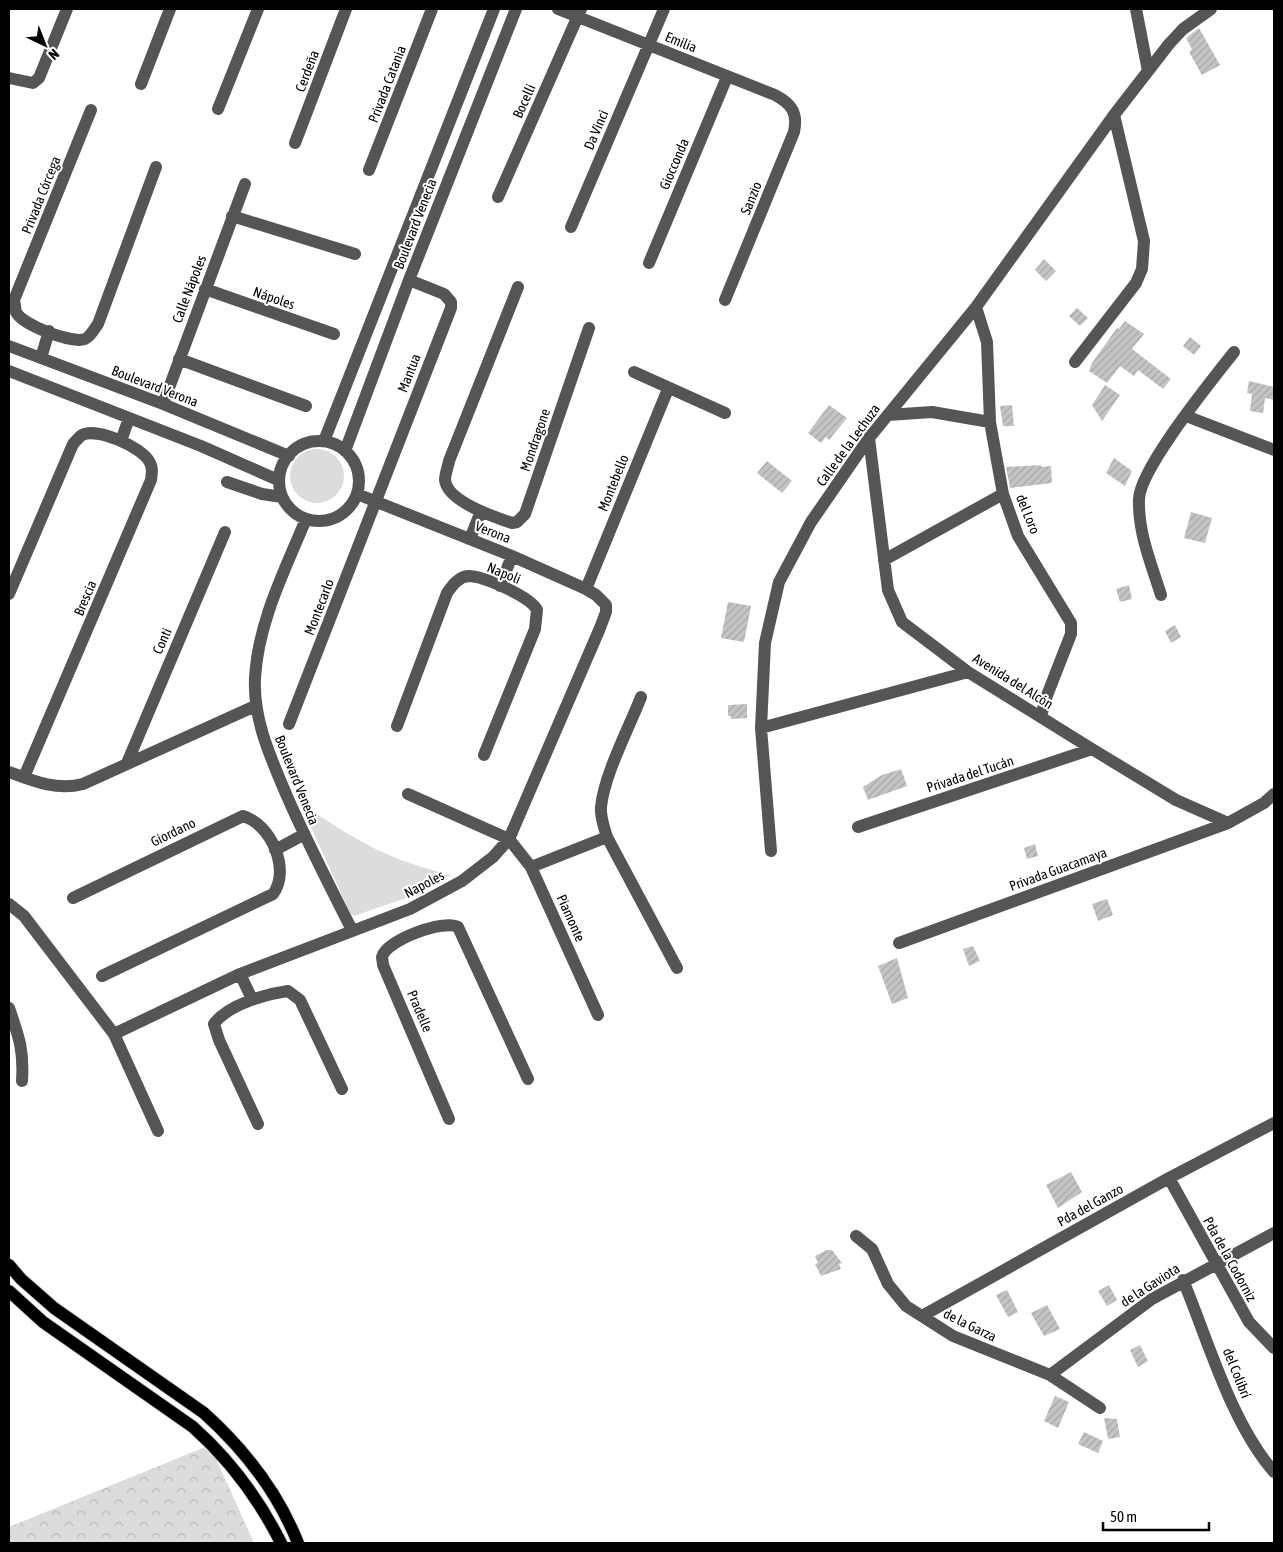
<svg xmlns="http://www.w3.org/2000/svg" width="1283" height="1552" font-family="'Asap Condensed',sans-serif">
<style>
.forest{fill:url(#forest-crowns)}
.green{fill:#dcdcdc}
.building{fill:url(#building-hatch)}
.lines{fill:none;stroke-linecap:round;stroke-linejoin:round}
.major-casing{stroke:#dbdbdb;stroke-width:14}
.minor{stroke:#555;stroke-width:12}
.major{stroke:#000;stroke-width:12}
.labels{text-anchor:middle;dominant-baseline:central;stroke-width:4;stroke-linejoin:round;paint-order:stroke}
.street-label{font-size:14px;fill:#000;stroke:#fff}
</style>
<defs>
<pattern id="forest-crowns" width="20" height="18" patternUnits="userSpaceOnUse" patternTransform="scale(1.25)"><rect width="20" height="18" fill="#dcdcdc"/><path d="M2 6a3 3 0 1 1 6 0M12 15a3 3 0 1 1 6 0" fill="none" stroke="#bbb"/></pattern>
<pattern id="building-hatch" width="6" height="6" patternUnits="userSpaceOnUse" patternTransform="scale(1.25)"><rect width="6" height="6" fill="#c4c4c4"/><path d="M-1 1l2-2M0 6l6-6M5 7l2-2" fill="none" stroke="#a7a7a7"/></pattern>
</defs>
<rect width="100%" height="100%" fill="#fff"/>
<path class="forest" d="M210,1445L254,1543H9V1527Z"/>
<path class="green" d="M290 476a27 27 0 1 1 54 0a27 27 0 1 1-54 0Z
M300,803C335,826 370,850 410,863C423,868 437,871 451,875L403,899L354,916L350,913Z"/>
<path class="building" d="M1199,28L1220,65L1202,75L1189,52L1192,49L1186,38Z
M1044,259L1056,271L1046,281L1035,270Z
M1077,308L1088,318L1080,326L1069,316Z
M1125,321L1144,334L1132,349L1171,379L1163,389L1138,370L1134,376L1120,366L1107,383L1089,371L1092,363L1117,328L1119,329Z
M1190,337L1201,346L1194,355L1183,346Z
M1249,381L1274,387V400L1265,398L1263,413L1250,411L1252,394L1247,393Z
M1105,385L1120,395L1102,421L1092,405Z
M829,405L847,418L829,440L826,437L821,443L808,433Z
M1012,405L1014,426H1003L1000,406Z
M1114,458L1132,471L1125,486L1106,473Z
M767,461L792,481L782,493L757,473Z
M1041,465V467L1051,466L1052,483L1010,488L1006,467Z
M1191,512L1212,518L1205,543L1184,538Z
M1129,585L1132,599L1120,602L1116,589Z
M728,602L751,606L744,642L721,638Z
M1175,625L1181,637L1171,643L1165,631Z
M747,704V718L731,719V716H728V705Z
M901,769L907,786L868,800L863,787L882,775Z
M1035,844L1038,856L1027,859L1024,848Z
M1107,899L1113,915L1098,921L1092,904Z
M973,946L980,961L969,966L963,949Z
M897,958L908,998L892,1004L878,966Z
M1071,1172L1082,1192L1058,1208L1046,1185Z
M827,1250H832L842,1263L839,1264L841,1269L821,1276L815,1264L818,1263L815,1256Z
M1109,1285L1117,1300L1107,1306L1098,1291Z
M1007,1290L1018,1312L1008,1317L996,1295Z
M1047,1305L1060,1329L1044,1336L1031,1313Z
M1140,1345L1148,1361L1138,1367L1130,1350Z
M1055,1396L1069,1402L1058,1428L1044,1421Z
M1104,1418L1117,1419L1120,1437L1108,1439Z
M1084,1432L1103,1441L1098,1453L1078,1444Z"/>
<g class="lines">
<defs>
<path id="major" d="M9,1265L21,1279L54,1308L204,1413C244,1449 278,1493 298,1543
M9,1291L43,1322L193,1427C230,1460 259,1499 281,1543"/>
</defs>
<use href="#major" class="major-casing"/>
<path class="minor" d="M558,9L775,95C792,104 798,113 794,132L725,300
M1136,9L1148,71
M9,78L33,83L39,78L67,9
M141,84L170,9
M218,109L258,9
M91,110L14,300C15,304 15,309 16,312C22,325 72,344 85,339C91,336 94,329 98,324L156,167
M295,143L346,9
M369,170L432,9
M498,197L581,9
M232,216L355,254
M571,227L664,9
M649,263L727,77
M518,287L449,461C448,467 445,474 445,480C447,501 494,517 512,523L517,522L525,514L589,328
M205,289L334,334
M976,307L987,342L990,422L1003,494L1018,536L1071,623V634L1046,698L1041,716
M9,346L163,404L289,456
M41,358L49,331
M179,359L306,406
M1075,362L1136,283L1142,269L1144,241L1114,115
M9,371L201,446L278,480
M634,372L725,413
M163,404L245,184
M888,415L932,412L990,422
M1186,416L1274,450
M869,438L888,590L902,622L968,672L1092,749L1176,800L1228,823
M121,441L129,418
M324,441L494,9
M279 481a40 40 0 1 1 80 0a40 40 0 1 1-80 0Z
M345,451L409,280L516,9
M227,482L262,494L282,497
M306,519C285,570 258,622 255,678C253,719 270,756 286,794C306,840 329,885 352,930
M470,539L481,511
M884,560L1003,494
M500,586L512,556
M586,589L668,389
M9,594L73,444C76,441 79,437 82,435C97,427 141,447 149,461C153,467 152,473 151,480L24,777
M1161,595C1151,563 1138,533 1139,499C1140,468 1213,379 1234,352
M641,697C629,728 604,775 601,807C600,817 604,827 607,837L677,968
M289,724L451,308V302L444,294L409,280
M397,726L447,593C452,586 458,577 468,576C484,576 531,597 537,610L535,629L484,755
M761,728L968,672
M127,763L225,532
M9,772C33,781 57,791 83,784L255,706
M408,794L509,839L531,867L598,1015
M858,827L1092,749
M275,850L303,835
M771,851L761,728L765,643L779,582L811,522L869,438L976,307L1114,115L1169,44L1183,29L1211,9
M531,867L607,837
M73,898L243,816C271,824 291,870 273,894L102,976
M9,904L24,916L114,1034L158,1131
M899,943L1228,823L1264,803L1274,794
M240,974L252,999
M9,1008C19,1037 24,1050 22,1081
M114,1034L240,974L410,909L462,881L493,857L509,839L600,628L606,612V605L596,595L586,589L512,556L357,494
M449,1119L383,965C383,962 382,959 382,957C386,940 444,919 458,927L528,1079
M258,1124L219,1040L214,1024C227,1005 266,994 288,991L300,1000L342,1089
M1169,1178L1249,1322L1274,1348
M856,1236L872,1249L888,1284L906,1306L953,1336L1050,1375L1100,1408
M1183,1280C1208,1340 1231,1423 1274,1472
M922,1316L1169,1178L1274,1123
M1050,1375L1152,1299L1274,1233"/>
<use href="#major" class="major"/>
</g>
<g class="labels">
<g class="street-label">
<text transform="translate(681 42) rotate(22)">Emilia</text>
<text transform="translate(307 71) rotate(-69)">Cerdeña</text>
<text transform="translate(387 84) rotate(-69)">Privada Catania</text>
<text transform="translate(524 101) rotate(-66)">Bocelli</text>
<text transform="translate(596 130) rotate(-67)">Da Vinci</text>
<text transform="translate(674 164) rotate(-67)">Giocconda</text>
<text transform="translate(41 195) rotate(-68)">Privada Córcega</text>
<text transform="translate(751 198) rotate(-68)">Sanzio</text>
<text transform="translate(415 224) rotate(-69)">Boulevard Venecia</text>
<text transform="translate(189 289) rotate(-69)">Calle Nápoles</text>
<text transform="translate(274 298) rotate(19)">Nápoles</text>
<text transform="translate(409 373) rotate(-69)">Mantua</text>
<text transform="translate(155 386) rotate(21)">Boulevard Verona</text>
<text transform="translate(535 440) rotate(-71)">Mondragone</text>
<text transform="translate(848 445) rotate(-54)">Calle de la Lechuza</text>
<text transform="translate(613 483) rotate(-68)">Montebello</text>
<text transform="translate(1028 514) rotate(68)">del Loro</text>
<text transform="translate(493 532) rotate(22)">Verona</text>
<text transform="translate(504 573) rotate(22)">Napoli</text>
<text transform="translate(85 598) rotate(-67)">Brescia</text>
<text transform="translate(319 607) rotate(-69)">Montecarlo</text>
<text transform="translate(162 641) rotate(-66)">Conti</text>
<text transform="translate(1013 681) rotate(32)">Avenida del Alcón</text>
<text transform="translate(970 774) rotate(-18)">Privada del Tucán</text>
<text transform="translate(297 780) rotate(68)">Boulevard Venecia</text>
<text transform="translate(173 832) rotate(-26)">Giordano</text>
<text transform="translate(1058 869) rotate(-20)">Privada Guacamaya</text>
<text transform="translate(424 884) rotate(-28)">Napoles</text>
<text transform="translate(571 918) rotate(66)">Piamonte</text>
<text transform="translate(420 1011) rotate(67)">Pradelle</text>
<text transform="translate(1090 1205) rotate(-29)">Pda del Ganzo</text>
<text transform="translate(1230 1259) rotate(61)">Pda de la Codorniz</text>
<text transform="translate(1150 1285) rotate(-33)">de la Gaviota</text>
<text transform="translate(970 1325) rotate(26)">de la Garza</text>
<text transform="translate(1237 1373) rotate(68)">del Colibrí</text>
</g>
</g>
<rect width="1283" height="1552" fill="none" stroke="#000000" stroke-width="20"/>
<g transform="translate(45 45) rotate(137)" stroke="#ffffff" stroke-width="4" paint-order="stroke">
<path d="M0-4L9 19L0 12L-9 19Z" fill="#000000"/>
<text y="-8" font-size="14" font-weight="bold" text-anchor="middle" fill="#000000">N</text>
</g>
<path d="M1103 1522v8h106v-8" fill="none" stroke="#000000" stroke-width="2.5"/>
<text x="1110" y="1522" font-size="15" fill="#000000" stroke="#ffffff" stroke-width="4" paint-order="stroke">50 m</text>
</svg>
